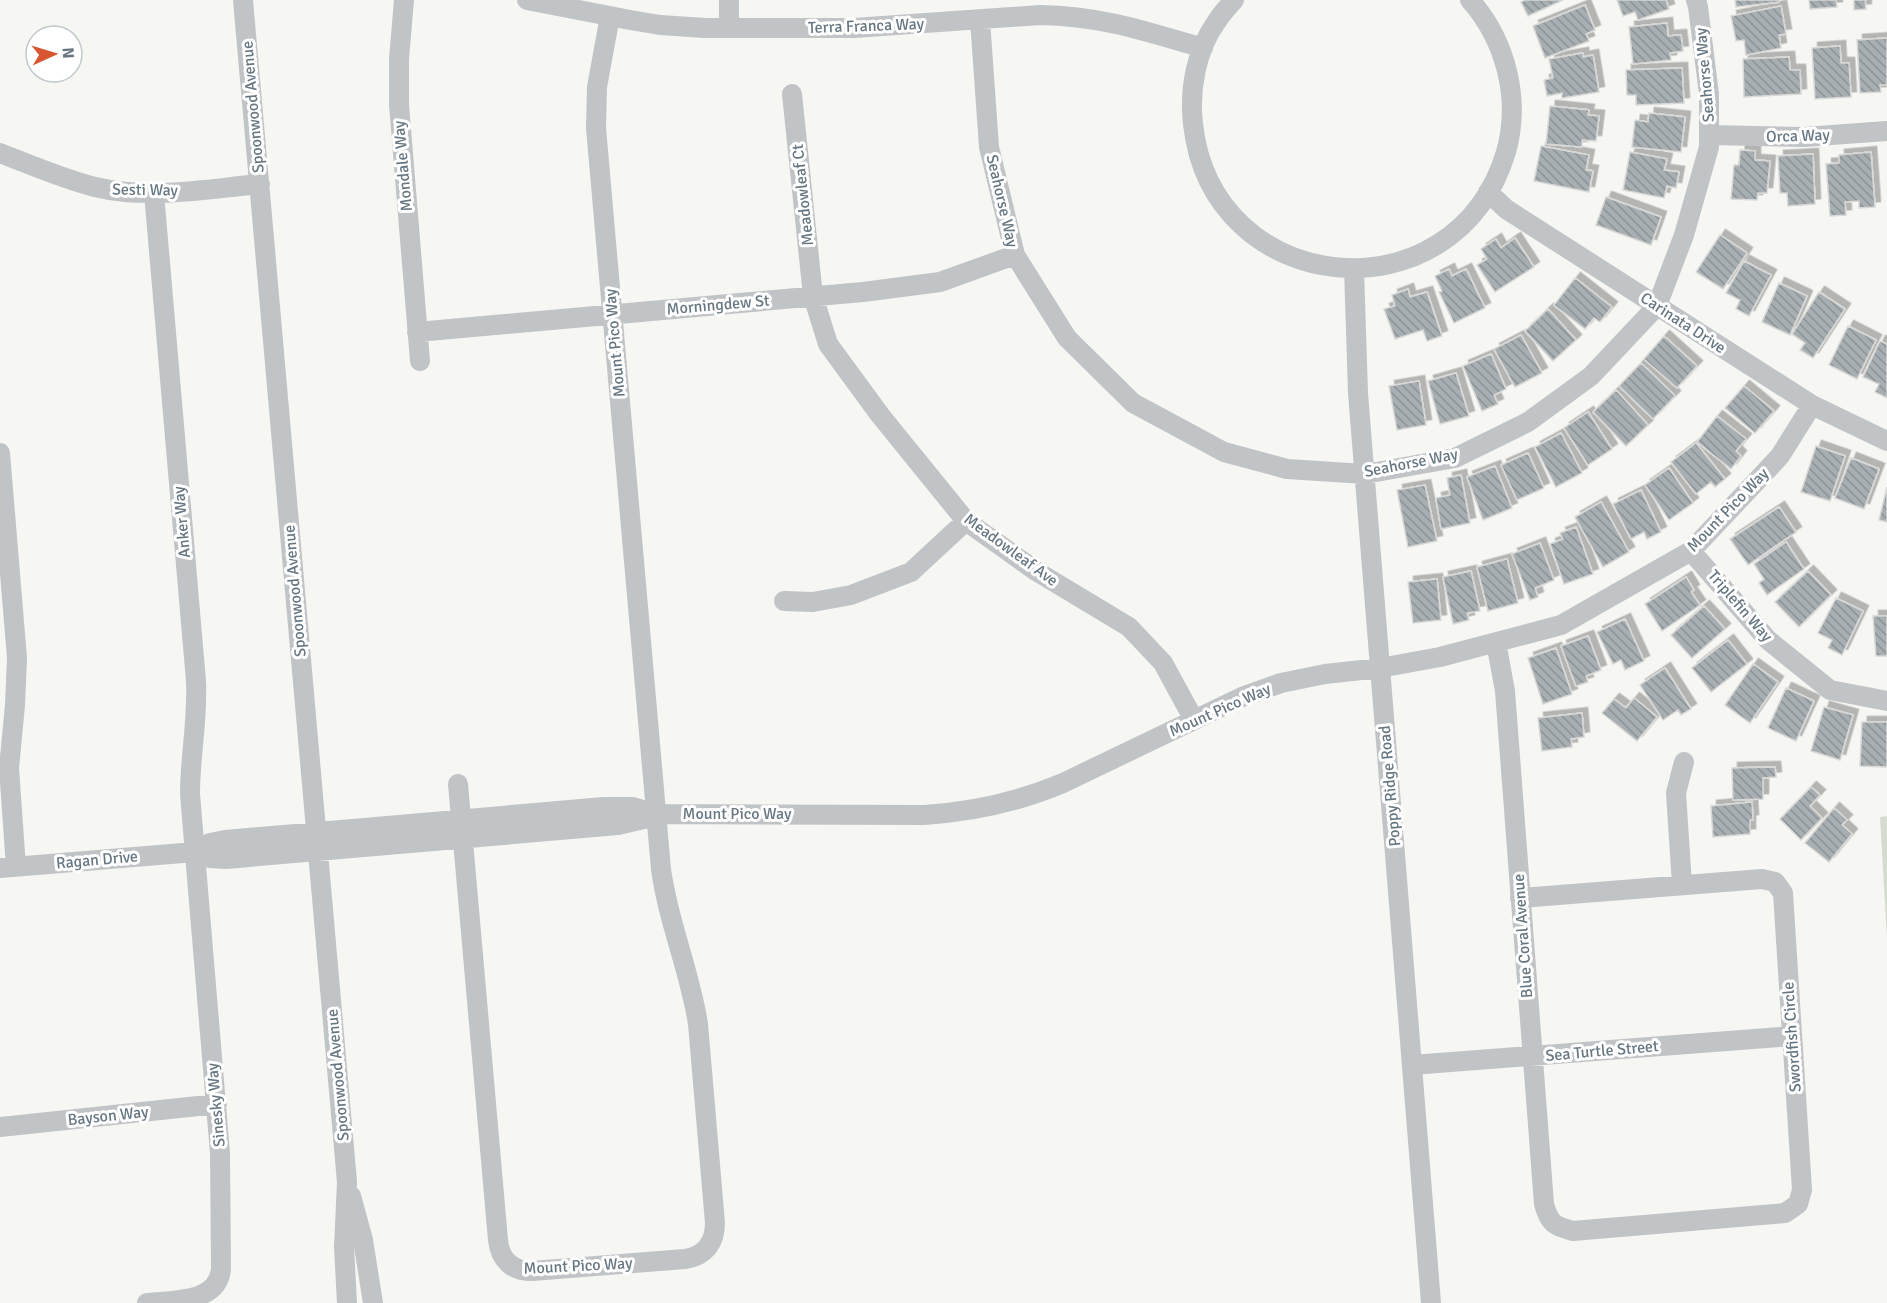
<svg xmlns="http://www.w3.org/2000/svg" width="1887" height="1303" font-family="Signika,sans-serif">
<style>
.green{fill:#d6dbd2}
.building{fill:url(#building-back-hatch);stroke:#d8d8d6;stroke-width:1.5;filter:url(#shadow)}
.lines{fill:none;stroke-linecap:round;stroke-linejoin:round}
.minor{stroke:#c0c4c7;stroke-width:20}
.labels{text-anchor:middle;dominant-baseline:central;stroke-width:6;stroke-linejoin:round;paint-order:stroke}
.street-label{font-size:16px;fill:#677782;stroke:#fff}
</style>
<defs>
<pattern id="building-back-hatch" width="6" height="6" patternUnits="userSpaceOnUse" patternTransform="scale(1.5)"><rect width="6" height="6" fill="#a7afb3"/><path d="M-1 5l2 2M0 0l6 6M5-1l2 2" fill="none" stroke="#8c9397"/></pattern>
<filter id="shadow"><feDropShadow dx="5.5" dy="-5.5" stdDeviation="0" flood-color="#0004"/></filter>
</defs>
<rect width="100%" height="100%" fill="#f6f6f3"/>
<path class="green" d="M1887,816V938L1880,817Z"/>
<path class="building" d="M1525,0H1563L1528,16L1521,2Z
M1617,0H1666L1669,9L1638,20L1635,12L1623,16Z
M1735,0H1779V2L1736,7Z
M1809,0H1836L1837,7L1810,9Z
M1854,0H1867H1865L1866,9L1854,10Z
M1585,5L1595,30L1586,34L1589,41L1545,58L1533,26Z
M1781,6L1786,34L1779,35L1781,48L1746,55L1744,40L1736,41L1731,16Z
M1667,23L1668,36L1681,35L1683,51L1670,53L1671,60L1633,64L1629,27Z
M1887,38V85H1880L1881,92L1860,93L1857,40Z
M1840,46L1841,63H1849L1851,97L1815,99L1812,48Z
M1583,53V57L1593,55L1599,92L1562,98V93L1547,96L1544,80L1553,78L1549,59Z
M1789,57L1790,70H1800L1801,94L1744,97L1743,59Z
M1682,68L1684,103L1636,105V95H1627L1626,70Z
M1550,106L1589,110L1588,115L1599,116L1596,141L1582,140V147L1546,144Z
M1649,113L1685,117L1681,152L1632,147L1635,120L1648,122Z
M1541,146L1589,155L1586,170L1593,171L1589,192L1534,181Z
M1740,150L1755,151V160L1770,161L1767,193H1758L1757,200L1731,199L1734,165H1739Z
M1630,152L1667,159L1664,170L1679,172L1676,188L1667,186L1664,198L1623,190Z
M1871,152L1875,207L1859,208V201L1845,202L1846,215L1830,216L1826,164L1839,163V155Z
M1813,154L1815,204L1788,206L1787,193H1780L1778,156Z
M1606,197L1661,217L1651,245L1596,225Z
M1720,235L1747,253L1723,289L1696,272Z
M1515,238L1534,267L1495,292L1477,265L1487,259L1481,249L1496,239L1501,248Z
M1744,261L1771,275L1749,316L1736,309L1740,300L1726,293Z
M1449,269L1452,276L1466,269L1485,308L1454,323L1439,292L1442,291L1435,276Z
M1575,278L1612,307L1600,322L1594,318L1585,329L1554,305Z
M1779,283L1807,296L1790,335L1762,322Z
M1408,289L1410,297L1427,292L1442,336L1427,341L1423,330L1395,339L1384,309L1395,306L1392,295Z
M1819,292L1845,309L1813,358L1800,350L1805,343L1792,334Z
M1548,309L1576,340L1553,361L1525,331Z
M1848,326L1876,340L1857,379L1829,365Z
M1521,335L1542,373L1515,387L1494,349Z
M1664,336L1697,366L1677,388L1644,359Z
M1880,341L1887,344V398L1875,392L1879,384L1863,377Z
M1491,354L1506,389L1494,395L1498,404L1482,411L1463,366Z
M1641,363L1675,396L1653,419L1619,386Z
M1456,373L1469,416L1440,424L1428,381Z
M1419,381L1426,425L1397,430L1389,386Z
M1744,386L1774,411L1755,433L1725,408Z
M1616,390L1648,425L1626,446L1593,412Z
M1588,412L1612,449L1588,465L1564,428Z
M1717,416L1746,439L1736,451L1741,456L1731,469L1697,442Z
M1561,433L1582,473L1556,487L1535,447Z
M1696,443L1725,479L1715,487L1711,482L1696,494L1671,462Z
M1816,446L1845,456L1830,501L1801,492Z
M1528,453L1544,488L1517,500L1501,465Z
M1851,458L1879,469L1864,509L1835,498Z
M1495,466L1512,508L1483,520L1467,477Z
M1669,468L1693,503L1669,520L1645,485Z
M1461,475L1470,523L1441,529L1436,498L1450,495L1447,478Z
M1425,485L1437,541L1408,547L1397,490Z
M1887,487V522L1879,520Z
M1641,490L1661,532L1647,539L1644,532L1631,539L1613,504Z
M1601,502L1629,552L1603,567L1575,517Z
M1779,507L1796,532L1748,565L1730,539Z
M1576,527L1593,574L1564,584L1550,544L1563,539L1560,533Z
M1786,542L1804,569L1767,595L1759,583L1764,579L1754,564Z
M1540,543L1554,580L1535,588L1538,597L1530,600L1512,554Z
M1507,559L1518,603L1488,611L1477,567Z
M1471,571L1480,611L1467,613L1469,620L1453,624L1443,577Z
M1808,571L1831,595L1799,627L1775,602Z
M1686,577L1694,590L1691,592L1700,605L1662,631L1645,604Z
M1437,579L1441,620L1413,623L1408,582Z
M1836,598L1863,611L1842,655L1828,648L1832,640L1818,633Z
M1704,606L1725,629L1692,658L1671,635Z
M1873,616H1887V656H1876Z
M1625,619L1644,661L1625,670L1621,660L1613,664L1597,632Z
M1588,636L1601,670L1586,676L1588,682L1576,686L1561,646Z
M1728,640L1747,664L1711,692L1692,668Z
M1556,648L1572,694L1543,704L1528,658Z
M1753,664L1778,682L1750,723L1725,705Z
M1665,668L1691,709L1681,715L1678,710L1663,720L1640,685Z
M1786,688L1814,701L1796,741L1768,728Z
M1634,698L1657,717L1637,741L1602,713L1614,699L1626,708Z
M1824,707L1853,715L1840,760L1811,751Z
M1582,713L1584,737L1571,739L1572,747L1542,751L1538,718Z
M1862,722H1887V767L1860,766Z
M1775,767L1776,777L1763,778V799L1733,800L1732,768Z
M1811,787L1820,795L1810,806L1822,818L1801,840L1780,819Z
M1752,802L1753,820H1750V834L1713,837L1711,806Z
M1834,808L1847,820L1842,825L1852,834L1829,862L1805,843Z"/>
<g class="lines">
<path class="minor" d="M243,0L347,1182L344,1247L347,1303
M404,0L399,59V105L420,361
M527,0L630,20L660,25L705,28H854L1040,15C1101,16 1145,31 1203,48
M1234,0C1228,7 1222,13 1217,21C1196,50 1189,90 1193,124C1212,299 1455,322 1506,152C1521,99 1506,41 1470,0
M980,20L989,147L1015,255L1067,338L1133,403L1224,452L1287,469L1365,474L1455,458L1528,422L1591,376L1657,306L1684,235L1709,147V94L1698,7L1696,0
M729,28V0
M792,94L813,296L828,344L880,415L966,521L1036,571L1129,627L1163,663L1194,720
M1709,135L1804,137L1887,131
M0,153C31,165 63,179 95,187C149,200 206,189 260,184
M1488,192L1506,209L1812,405L1887,441
M1354,269L1358,393L1431,1303
M417,332L863,292L940,282L1015,255
M0,453L17,658L15,705L9,768L16,867
M1691,551L1768,640L1830,690L1887,701
M784,601L813,602L851,595L911,572L966,521
M1496,642L1505,691L1544,1204C1549,1223 1554,1226 1573,1231L1785,1213L1798,1204L1802,1190L1783,893L1775,882L1762,879L1520,898
M458,784L498,1240C500,1260 512,1271 532,1271L685,1259C705,1256 715,1243 715,1223L698,1024C690,971 668,922 661,869L596,128L597,87L610,16
M195,852L210,858L226,859L618,825L644,819L656,814L924,815C973,812 1018,802 1063,783L1242,697L1281,683L1325,674L1380,668L1440,657L1561,625L1691,551L1780,456L1812,405
M0,868L195,852L210,843L225,840L604,807H633L656,814
M1682,885L1676,793L1684,762
M1412,1065L1792,1036
M0,1127L217,1104
M351,1196L363,1240L373,1303
M147,1303C174,1300 218,1303 221,1269L220,1153L190,794C190,756 198,719 196,681L154,193"/>
</g>
<g class="labels">
<g class="street-label">
<text transform="translate(866 26) rotate(-2)">Terra Franca Way</text>
<text transform="translate(1705 75) rotate(-95)">Seahorse Way</text>
<text transform="translate(253 107) rotate(-95)">Spoonwood Avenue</text>
<text transform="translate(1798 136) rotate(-2)">Orca Way</text>
<text transform="translate(403 166) rotate(-95)">Mondale Way</text>
<text transform="translate(145 190) rotate(1)">Sesti Way</text>
<text transform="translate(803 195) rotate(-96)">Meadowleaf Ct</text>
<text transform="translate(1002 201) rotate(77)">Seahorse Way</text>
<text transform="translate(718 305) rotate(-5)">Morningdew St</text>
<text transform="translate(1683 323) rotate(33)">Carinata Drive</text>
<text transform="translate(615 343) rotate(-95)">Mount Pico Way</text>
<text transform="translate(1411 463) rotate(-11)">Seahorse Way</text>
<text transform="translate(1728 510) rotate(-46)">Mount Pico Way</text>
<text transform="translate(182 522) rotate(-95)">Anker Way</text>
<text transform="translate(1011 550) rotate(36)">Meadowleaf Ave</text>
<text transform="translate(295 591) rotate(-95)">Spoonwood Avenue</text>
<text transform="translate(1740 606) rotate(49)">Triplefin Way</text>
<text transform="translate(1220 710) rotate(-24)">Mount Pico Way</text>
<text transform="translate(1390 786) rotate(-95)">Poppy Ridge Road</text>
<text x="737" y="814">Mount Pico Way</text>
<text transform="translate(97 860) rotate(-5)">Ragan Drive</text>
<text transform="translate(1523 936) rotate(-94)">Blue Coral Avenue</text>
<text transform="translate(1792 1037) rotate(-94)">Swordfish Circle</text>
<text transform="translate(1602 1051) rotate(-5)">Sea Turtle Street</text>
<text transform="translate(338 1075) rotate(-95)">Spoonwood Avenue</text>
<text transform="translate(216 1105) rotate(-95)">Sinesky Way</text>
<text transform="translate(108 1116) rotate(-6)">Bayson Way</text>
<text transform="translate(578 1266) rotate(-3)">Mount Pico Way</text>
</g>
</g>
<g transform="translate(54 54) rotate(86)"><circle r="28" fill="#ffffff" stroke="#c2c9cd" stroke-width="1.5"/>
<path d="M0-4.5L10 22L0 15L-10 22Z" fill="#d85531"/>
<text y="-9" font-size="16" font-weight="bold" text-anchor="middle" fill="#677782">N</text>
</g>
</svg>
